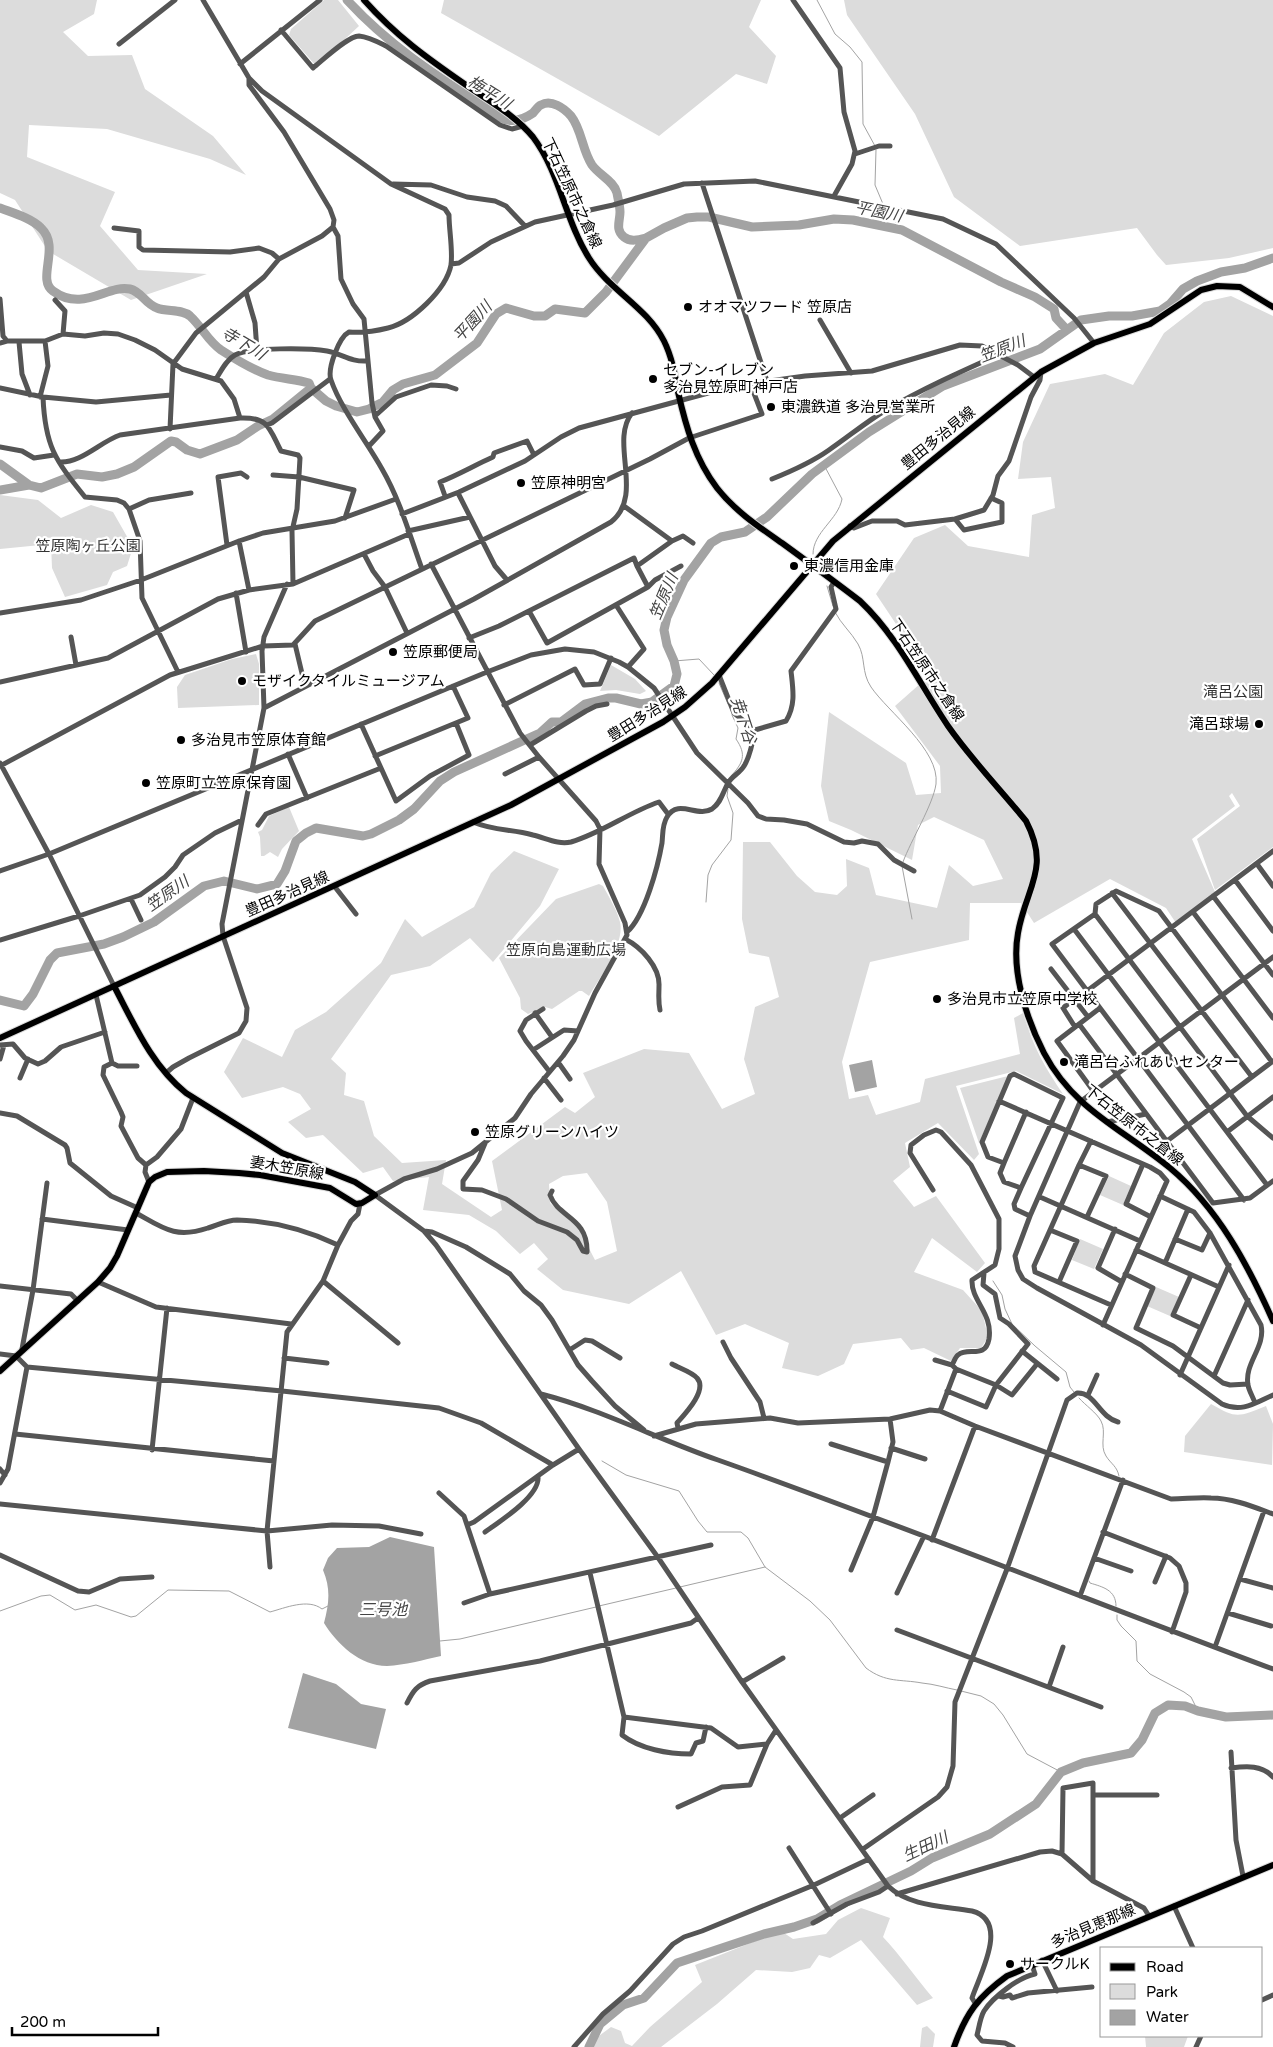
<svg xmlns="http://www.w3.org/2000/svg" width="1273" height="2047" font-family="'Varela Round','Noto Sans JP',sans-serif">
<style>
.green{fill:#dcdcdc;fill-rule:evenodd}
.water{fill:#a3a3a3}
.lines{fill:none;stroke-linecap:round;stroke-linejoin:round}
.stream{stroke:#a3a3a3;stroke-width:1}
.river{stroke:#a3a3a3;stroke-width:9}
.major-casing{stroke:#dbdbdb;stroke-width:8}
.minor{stroke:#555;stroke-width:5}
.major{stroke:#000;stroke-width:6}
.poi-dot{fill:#000;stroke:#fff;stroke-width:2}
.labels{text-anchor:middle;stroke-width:4.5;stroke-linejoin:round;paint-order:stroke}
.street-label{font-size:15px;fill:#000;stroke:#fff}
.poi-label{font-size:15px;fill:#000;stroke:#fff;text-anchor:start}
.park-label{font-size:15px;fill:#333;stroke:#fff}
.water-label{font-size:16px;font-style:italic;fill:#444;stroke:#fff}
</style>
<rect width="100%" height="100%" fill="#fff"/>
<path class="green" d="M0 0H97L94 14 63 32 88 56 132 55 145 89 213 136 246 175 210 159 107 129 29 125 27 157 115 192 100 226 138 270 207 274 131 300 48 251 15 200 0 193Z
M324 0H338L359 26 316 66 289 35 291 29Z
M444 0H761L749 27 776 56 767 84 736 74 659 136 441 13Z
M844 0H1273V248L1229 258 1166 265 1157 255 1137 228 1020 246 954 197 915 114 847 15Z
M1231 296 1273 316V847L1215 890 1197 839 1240 806 1232 793 1229 796 1235 806 1192 839 1215 892 1176 923 1166 908 1110 879 1034 923 1021 903H970L969 940 870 962 842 1062 849 1099 868 1095 876 1115 920 1102 925 1079 1020 1054 1014 1018 1023 1013C1034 1048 1043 1064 1063 1094L1016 1071 956 1086 979 1154 974 1160 938 1123 905 1143 910 1167 893 1181 914 1207 936 1196 985 1263 977 1272 932 1238 914 1272 963 1290 982 1311 988 1337 981 1348H960L951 1361 924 1348 911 1350 901 1338 853 1344 844 1364 818 1376 782 1368 789 1343 745 1324 716 1335 681 1271 629 1304 563 1290 537 1269 548 1259 534 1243 520 1254 496 1231 469 1215 423 1210 429 1177 393 1181 383 1167 363 1173 323 1135 306 1138 288 1122 311 1109 300 1094 283 1087 242 1098 224 1072 243 1038 282 1057 295 1030 326 1012 381 963 405 919 422 937 474 907 491 873 514 851 559 869 540 906 493 962 470 938 430 966 391 975 331 1059 346 1073 344 1095 364 1101 374 1136 402 1163 446 1160 442 1184 491 1217 502 1210 492 1161 565 1107 575 1113 595 1097 583 1073 644 1049 689 1053 722 1109 755 1094 744 1059 755 1007 779 997 769 957 749 953 742 919 743 842H770L797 876 815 892 837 895 847 886 846 859 869 868 876 895 937 908 949 865 973 886 1003 879 984 840 934 817 918 825 912 860 851 830 829 821 821 786 829 712 906 763 916 795 941 793 940 766 895 706 930 675 876 594 914 538 945 525 968 546 1029 557 1032 515 1055 508 1051 477 1018 479 1023 442 1050 384 1105 374 1133 385 1164 333 1204 302ZM587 1173 607 1202 617 1251 595 1260 579 1229 550 1203 549 1184 563 1176Z
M0 495 38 500 61 518 91 505 113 512 133 547 127 566 113 572 107 585 65 597 52 568 51 544 0 549Z
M256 654 259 664V705L178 708 177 687 185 675 232 659Z
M611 665 635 679 646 691 640 694 616 690 600 691Z
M289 807 299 831 282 849 278 857 270 852 264 856H261L260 837 258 832 262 830 269 816Z
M599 884 603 886C609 897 617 910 620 922 625 944 600 977 589 996L582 991H579L552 1009 545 1007 528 1014 521 1009 520 998 499 958 556 899Z
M1008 1076 979 1143 960 1088Z
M1109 1176 1131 1186 1123 1205 1100 1195Z
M1080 1239 1103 1249 1094 1269 1072 1260Z
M1156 1287 1179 1297 1170 1316 1147 1306Z
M1211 1404C1237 1419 1238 1417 1266 1406L1273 1424 1272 1465 1184 1452 1185 1436Z
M861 1908 890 1918 883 1937C901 1956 916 1978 933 1998L917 2005 861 1940 830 1958 819 1955 810 1968 792 1972 756 1970 717 2004 661 2047H584L611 2027 621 2031 625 2043 632 2046 650 2027 702 1982 695 1965 763 1938 784 1933 793 1939 826 1934 838 1920Z
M927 2026 935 2034 933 2047H920L922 2028Z
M1145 2036H1188L1184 2047H1146Z"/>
<path class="water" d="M872 1060 877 1087 855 1092 849 1065Z
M390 1537 434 1547 441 1656C423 1660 405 1665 387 1666 360 1666 337 1644 324 1623 329 1604 331 1589 323 1570L328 1558 337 1548 369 1547Z
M303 1673 336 1684 361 1704 386 1709 376 1749 288 1728Z"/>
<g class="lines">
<path class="stream" d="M817 0 835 34 850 47 862 62 863 124 875 146
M876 150 875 185 883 204
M886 210 902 230
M813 554C813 532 838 520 842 499L824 465
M827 586 833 606
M835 612C841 624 851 632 858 644 866 658 861 672 871 687 888 712 940 750 936 784 933 805 911 840 903 862
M674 661 699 659 714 675
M719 683 728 704
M731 776C743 763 747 755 736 739L738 728 732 715
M902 866 912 919
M706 902 708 875 712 865 731 840 733 813 727 796 728 789
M993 1281 1002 1295 1005 1309 1012 1324 1035 1346 1066 1372 1070 1387 1074 1392
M1079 1398C1085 1405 1097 1413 1101 1421 1107 1432 1099 1445 1106 1456 1111 1464 1117 1466 1119 1476
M602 1461 626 1475 679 1491 698 1521 707 1532H741L748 1538 765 1567 810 1601 830 1620 866 1668C886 1683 900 1679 922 1683 934 1684 946 1688 957 1690
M1089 1581 1090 1583C1103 1587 1116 1590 1116 1606
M680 1587 765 1567
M599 1606 676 1588
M0 1611 41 1596 50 1595 75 1610 96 1605 131 1617 136 1616 168 1590 229 1591 270 1612C285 1608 308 1598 322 1609L328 1606
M1117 1615V1620L1121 1626 1136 1641 1137 1661 1150 1674 1184 1692 1191 1697 1198 1711
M440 1641 460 1639 596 1607
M961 1691 981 1696 994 1704 1003 1715 1027 1754 1061 1772"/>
<path class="river" d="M347 0C393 50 445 81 501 118 512 123 523 120 533 113 535 111 538 106 541 105 551 99 564 108 571 116 582 130 582 150 592 165 599 175 614 181 617 193 618 199 620 206 620 212 620 221 615 230 624 237 630 242 638 240 646 238
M0 208C13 213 31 218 41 228 61 247 36 279 53 291 83 313 108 284 130 289 142 292 145 304 157 308 167 312 182 309 190 316 202 327 208 341 221 350 235 359 253 370 268 375 282 379 296 379 309 383L311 388 326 401 336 406 357 412 369 409 383 402 393 390 403 384 435 375 477 343 496 314 506 308 534 316H545L555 309 585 313 606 292 646 238 664 228 687 218 697 217H709L752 227 799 225 834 219 853 220 902 230 1001 282 1035 297 1054 309 1056 318 1067 330
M0 464 29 485
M0 490 29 485 41 488 77 474 102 477 117 474 134 467 171 441 176 442 187 450 200 454 237 440 258 426 273 419 311 388
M0 1000 24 1006 33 994 50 960 57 953 104 944 123 937 154 922 204 886 224 881 257 889 277 884 285 871 296 841 306 833 316 828 363 836 371 834 399 820 414 809 440 781 454 772 540 733 552 722H561L585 704 608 698H616L641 704 652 702 674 686 677 674 674 661 667 645 664 630 667 617 684 580 703 554 711 543 721 537 745 532 767 517 812 474 869 432 943 386 1040 349 1081 320 1109 316H1132L1160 311 1170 304 1183 289 1197 281 1221 272 1245 268 1273 258
M589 2047 600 2024 623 2005 644 1998 677 1963 764 1934 794 1927 817 1919 840 1905 911 1871 932 1858 990 1834 1036 1804 1061 1772 1083 1763 1131 1753 1142 1740 1155 1713 1168 1705 1185 1706 1198 1711 1226 1717 1273 1715"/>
<g class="major-casing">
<path id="major" d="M364 0C396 36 427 58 466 85 489 101 515 115 533 137 560 173 565 220 589 258 609 290 647 307 664 341 672 357 675 375 678 392 686 427 695 459 717 488 735 511 759 527 782 543 808 562 834 581 860 601 898 637 919 683 948 726 971 759 1000 789 1026 821 1051 869 1026 887 1018 933 1011 971 1026 1018 1044 1053 1074 1110 1123 1129 1170 1168 1218 1208 1248 1265 1273 1321
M0 1038 511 805 663 722 685 707 712 683 833 541 1041 372 1094 343 1150 324 1201 290 1217 286 1240 287 1273 307
M0 1371 98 1282 110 1268 117 1256 149 1182 155 1177 167 1172 204 1171 239 1173 260 1175 330 1188 356 1204 362 1203 375 1195 355 1182 282 1153 186 1093C152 1066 134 1024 114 986
M954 2047C966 2013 978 1997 1007 1976L1273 1865"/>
</g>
<path class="minor" d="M203 0 249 78 262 91 391 184 445 209 449 215C449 230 453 250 451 265 446 290 412 322 388 328 376 331 362 333 349 332 339 337 327 369 331 380 341 409 367 442 382 469 400 500 410 536 422 569
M793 0 840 68 844 112 855 151 852 164 834 196
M281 30 313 68C323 60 348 36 359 36 369 37 378 42 386 46L500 125 512 129 523 126
M119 44 175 0
M240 64 320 0
M855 154 879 146H890
M702 183 767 381
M393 184 431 185 467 197 495 201 506 206 525 226
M333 227 338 236 341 279 353 304 364 319 372 403 375 417 383 431 369 446
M114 228 139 231V247L143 250 230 252 259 248 272 253 279 259
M451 264 459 263 491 242 535 222 613 205 684 184 755 181 943 219 996 244 1074 318 1094 343
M246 292 255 323 257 351
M0 299 3 336 7 341
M55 300 65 311 63 334
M820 320 851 373
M19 342 22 374 30 395
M0 343 7 341H45L63 334 85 336 104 333 118 334 135 340 155 350 182 369 221 381 234 399 240 418
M216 379C221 371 226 360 235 355 249 347 310 348 327 351 343 354 350 362 367 361
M0 388 43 397 96 402 171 395
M40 397 48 366 45 341
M43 397C45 446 55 460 85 497L117 500 124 503 129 509 140 541 142 598 178 672
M375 416 396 397 431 385 447 386 456 389
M267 425 272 423 330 379
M170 429 173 364 196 333 264 277 279 259 322 236 333 227 334 220 330 209 284 132 249 85V78
M0 447 22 451 34 458 54 455
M60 462C81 463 100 442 120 435L240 418C269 417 269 428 281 451L298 455 300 458 297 509 292 531 293 584
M273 475 299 477 354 490 345 518
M772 479C792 471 812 462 829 450 848 437 866 422 886 410 922 389 960 372 998 355
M458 493 495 566 507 580
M445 496 440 482C458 475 475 465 493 457L494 453 527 441 534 455
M129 509 149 500 191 493
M402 514 459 492 525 461 561 437 579 428 734 386 805 376 872 371 960 345 982 346 1018 365 1034 377
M955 519 964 530 1002 522V503L991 498
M850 526 854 528 872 521H897L905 525 955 519 984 510 993 495 998 476 1009 461 1031 397 1040 380 1041 372
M408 531 470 517
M239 541 249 590
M672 541 683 536 693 543
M227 545 218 477 241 473 247 477
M364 554 373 571 385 587 407 633
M431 564 520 733 539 757 596 821 600 829 599 864 625 923 627 935 595 993 574 1040 563 1056 531 1094 515 1118 472 1153 437 1169 404 1179 375 1195 424 1231 436 1245 579 1449 657 1556 742 1682 888 1886C910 1907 944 1906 972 1911 1010 1921 980 1974 972 1998L975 2003
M648 587 655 580 681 566
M236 593 246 652
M616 605 644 649 628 667
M529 611 547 643 648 587 637 566 672 541 624 506
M0 613 81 600 141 580 239 541 263 533 335 521 396 499
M71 637 76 665
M469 638 499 626 634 558 637 566
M295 644 305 686
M719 675 734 713 755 730
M0 682 108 658 218 599 249 590 293 584 409 534
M504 705 575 669 584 685 600 684 611 658
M264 708 474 599 611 522C645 495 609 442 632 413
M361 724 396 801 430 776 469 755 456 723
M755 730 786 721C796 705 793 689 791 671L836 609 831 587 834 582
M530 745 586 711 596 706 607 704
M288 754 307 798
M375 756 468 718 453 686
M0 763 49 854 114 986
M0 766 170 675 263 646 293 645 315 621 650 459 689 438 762 414 750 383
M505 774 539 757
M473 822C494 831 512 829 533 835 546 838 558 845 571 842 602 833 629 812 659 802L668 814
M258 825 266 814 381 768
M1257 864 1273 886
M0 871 49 854 487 672 531 655 565 649 594 652 619 662 628 667 654 688 697 753 748 803 758 816 766 819 784 820 807 824 844 842 854 843 862 841 878 844 894 860 914 871
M1235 880 1273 931
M335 887 356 914
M1112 893 1252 1077
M1213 896 1273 975
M131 899 141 920
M1193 912 1273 1018
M1095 914 1247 1116 1273 1138
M1074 929 1267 1185
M627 932C645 916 658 866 662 843 663 834 662 825 667 817 678 798 697 818 712 809 721 803 723 792 728 783 732 776 740 773 744 766 750 757 753 741 755 730
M625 939C641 947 660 967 659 986 659 995 658 1001 660 1010
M0 940 79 916 140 895 165 877 175 867 183 855 215 833 242 820
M1273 957 1080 1102 1030 1216 1015 1256 1018 1270 1023 1279 1037 1288 1141 1345 1222 1404C1242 1413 1255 1403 1273 1395
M1051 969 1088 1017
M1087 991 1273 851
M96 995 112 1063 118 1066H137
M1074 999 1063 1008 1075 1027
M543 1009 526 1020 520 1031 526 1041 549 1071
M535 1013 552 1037
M1079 1024 1213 1203 1250 1198 1273 1181
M0 1045 13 1044 25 1058 38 1064 45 1061 61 1047 105 1032
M533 1050 564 1030 578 1031
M0 1059 4 1045
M558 1062 570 1079
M112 1063 104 1067 103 1075 121 1112 123 1117 121 1126 138 1158 146 1165
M166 1073 173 1067 189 1058 239 1033 246 1021 247 1008 223 936 222 924 264 708 262 651 264 637 287 584
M20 1078 28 1059
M544 1078 561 1100
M1094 1092 1057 1041 1100 1008
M999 1101 1150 1167 1160 1173 1167 1181 1103 1325
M0 1113 17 1116 65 1145 67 1148 70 1163 111 1196 138 1208
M1107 1122 1146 1114
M1227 1132 1273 1097
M486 1141 478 1160 463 1181V1189L482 1190 506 1199 538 1221 567 1232 577 1240 583 1251 587 1252C588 1217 558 1218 550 1195L552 1191
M1167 1141 1273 1061
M1004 1163 1026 1112
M1143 1164 1126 1204 1151 1217
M1079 1165 1034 1266 1035 1272 1111 1305
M149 1182 145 1172 146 1165 157 1157 181 1129 193 1098
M1021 1188 1063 1098 1014 1074 1010 1076 982 1142 988 1157 1004 1163 1000 1173 1004 1182 1021 1188 1014 1204 1015 1209 1030 1216
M933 1190 910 1153 911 1145 924 1135 936 1130 941 1132 971 1165 999 1219V1249L995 1265 972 1280C971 1301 993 1313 989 1339 985 1360 968 1346 958 1355 955 1357 954 1362 952 1365
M1160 1196 1194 1212 1210 1233 1261 1325C1266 1347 1244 1363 1248 1385 1249 1391 1253 1397 1255 1403
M1040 1197 1140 1241
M1244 1200 1052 944 1095 914 1096 904 1116 891 1159 911 1272 1062
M136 1213C163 1228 175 1239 208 1228 218 1225 227 1220 237 1220 273 1221 306 1230 338 1245
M1087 1217 1106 1176 1079 1165 1091 1141
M42 1219 128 1230
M1115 1229 1098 1268 1122 1282
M1050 1230 1077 1241 1059 1282
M424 1231 432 1232 466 1247 510 1274 524 1291 541 1305 552 1320 578 1365 592 1381 615 1406 644 1430
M1175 1239 1202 1250 1210 1233
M1136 1250 1219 1287
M1165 1263 1188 1209
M1125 1274 1153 1288 1136 1328 1173 1346 1223 1383 1230 1385 1248 1384
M1191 1275 1173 1315 1201 1328
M323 1281 398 1343
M98 1282 156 1307 291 1324
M0 1286 71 1294 78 1301
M723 1342 731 1358 760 1402 764 1418
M22 1349 33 1290 47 1183
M571 1349 585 1340 592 1341 620 1358
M1022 1351 1057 1379
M0 1354 16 1356 27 1367 282 1391 439 1408 481 1423 553 1465 579 1449
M284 1358 327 1363
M935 1360 952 1365 956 1369 996 1385 1012 1395 1037 1364
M672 1364C679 1368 692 1372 697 1378 708 1390 685 1414 677 1423L678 1428
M1180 1375 1229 1265
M1214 1376 1248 1300
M947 1391 986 1407 996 1385 1028 1344 1009 1324 1000 1318 995 1294 983 1285 984 1273
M541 1394C600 1409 660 1440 718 1460 904 1526 1088 1600 1273 1669
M1088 1395 1097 1375
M940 1411 956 1369
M15 1434 274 1461
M654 1436 696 1424 770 1418 798 1423 890 1419 930 1410 940 1411 975 1426 1171 1499C1185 1499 1198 1497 1211 1498 1232 1498 1254 1507 1273 1514
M831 1444 888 1462
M891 1448 925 1459
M152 1450 167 1308
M0 1469 5 1475
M0 1483 8 1469 27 1367
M439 1493 464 1516 490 1594
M0 1504 267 1531 332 1525 379 1526 421 1534
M467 1525 474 1522 553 1465
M485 1532C499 1522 540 1496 538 1477
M1103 1532 1170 1558 1179 1566 1186 1583V1592L1172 1632
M932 1540 975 1426
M0 1555 78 1591 89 1592 120 1579 152 1577
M1094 1558 1131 1571
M270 1567 267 1531 287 1332 323 1281 338 1245 351 1221 358 1214 360 1204
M851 1570 873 1517 888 1462 893 1442 890 1419
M590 1573 624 1717 622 1735C640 1749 668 1754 691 1754L696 1743 703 1741 706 1727
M1240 1579 1273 1588
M1155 1582 1166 1556
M897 1593 924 1536
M1080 1596 1123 1480
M464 1603 490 1594 711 1545
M1228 1613 1271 1626
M897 1630 1101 1707
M1215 1647 1264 1511
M742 1682 783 1658
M1049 1687 1063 1647
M407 1703C413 1691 417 1685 430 1681L540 1661 691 1623 698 1618
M624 1717 711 1728 738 1747 767 1744
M1231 1752 1236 1840 1243 1876
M1231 1768C1247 1766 1262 1765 1273 1777
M1093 1795H1157
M678 1807 722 1787 750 1785 767 1744 776 1730
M840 1818 873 1795
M789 1848 831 1914
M863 1849 938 1797 947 1787 953 1766 955 1702 1007 1569 1067 1400 1077 1393C1095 1392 1099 1417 1118 1422
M1062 1854 1063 1788 1093 1783V1881
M897 1894 1040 1852 1052 1851 1062 1854 1093 1881 1144 1908 1149 1916
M1174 1906 1193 1948
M813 1923 847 1904 879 1892 888 1886
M1042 1960 1057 1991
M999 1996 1003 1997 1010 1995 1012 1998 1028 1993 1092 1987
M1262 2000 1273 1995
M574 2047 603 2014 630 1991 673 1944 684 1937 702 1931 814 1885 869 1859
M1013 2047 1005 2043 982 2041 977 2035C979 2028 980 2018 984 2011 993 1997 1019 1977 1035 1974L1032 1965
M1196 2047 1201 2036"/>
<use href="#major" class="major"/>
</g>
<g class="poi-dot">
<circle cx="688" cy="307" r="5"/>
<circle cx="653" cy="379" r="5"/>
<circle cx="771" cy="407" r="5"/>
<circle cx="521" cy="483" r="5"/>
<circle cx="794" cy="566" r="5"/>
<circle cx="393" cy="652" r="5"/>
<circle cx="242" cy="681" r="5"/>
<circle cx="1259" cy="724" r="5"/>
<circle cx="181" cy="740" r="5"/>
<circle cx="146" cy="783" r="5"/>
<circle cx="937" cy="999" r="5"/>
<circle cx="1064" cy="1062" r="5"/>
<circle cx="475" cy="1132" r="5"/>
<circle cx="1010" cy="1964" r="5"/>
</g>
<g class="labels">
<g class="street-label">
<text transform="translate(572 193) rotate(65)" y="5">下石笠原市之倉線</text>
<text transform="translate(938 438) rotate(-39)" y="5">豊田多治見線</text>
<text transform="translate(927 670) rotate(56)" y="5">下石笠原市之倉線</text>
<text transform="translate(647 714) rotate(-32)" y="5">豊田多治見線</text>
<text transform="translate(287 894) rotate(-24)" y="5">豊田多治見線</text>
<text transform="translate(1134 1125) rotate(38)" y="5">下石笠原市之倉線</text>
<text transform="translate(287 1168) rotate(10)" y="5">妻木笠原線</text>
<text transform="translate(1093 1926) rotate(-23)" y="5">多治見恵那線</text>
</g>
<g class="poi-label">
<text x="698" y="312">オオマツフード 笠原店</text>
<text x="663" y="375">セブン-イレブン<tspan x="663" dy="17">多治見笠原町神戸店</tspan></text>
<text x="781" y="412">東濃鉄道 多治見営業所</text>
<text x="531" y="488">笠原神明宮</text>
<text x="804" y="571">東濃信用金庫</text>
<text x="403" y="657">笠原郵便局</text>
<text x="252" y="686">モザイクタイルミュージアム</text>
<text x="1249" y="729" text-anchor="end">滝呂球場</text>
<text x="191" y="745">多治見市笠原体育館</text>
<text x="156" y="788">笠原町立笠原保育園</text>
<text x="947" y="1004">多治見市立笠原中学校</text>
<text x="1074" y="1067">滝呂台ふれあいセンター</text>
<text x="485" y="1137">笠原グリーンハイツ</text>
<text x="1020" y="1969">サークルK</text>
</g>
<g class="park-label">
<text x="88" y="551">笠原陶ヶ丘公園</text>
<text x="1233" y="697">滝呂公園</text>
<text x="566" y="955">笠原向島運動広場</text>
</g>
<g class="water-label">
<text transform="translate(490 92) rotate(32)" y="6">梅平川</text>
<text transform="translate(879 211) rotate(12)" y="6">平園川</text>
<text transform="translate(472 321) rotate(-47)" y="6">平園川</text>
<text transform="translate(244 343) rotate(31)" y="6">寺下川</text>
<text transform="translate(1002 348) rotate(-21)" y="6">笠原川</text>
<text transform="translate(663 596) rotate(-67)" y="6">笠原川</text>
<text transform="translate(744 720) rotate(72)" y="6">尭下谷</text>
<text transform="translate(167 893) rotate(-35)" y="6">笠原川</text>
<text x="383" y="1615">三号池</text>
<text transform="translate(925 1846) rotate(-25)" y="6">生田川</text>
</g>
</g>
<rect x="1100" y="1947" width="162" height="90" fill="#ffffff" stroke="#999999"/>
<rect x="1110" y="1963" width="25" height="8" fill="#000000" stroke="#999999"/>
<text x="1146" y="1972" font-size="15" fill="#000000">Road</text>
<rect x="1110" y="1984" width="25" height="15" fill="#dcdcdc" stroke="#999999"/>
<text x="1146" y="1997" font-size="15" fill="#000000">Park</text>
<rect x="1110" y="2010" width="25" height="15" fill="#a3a3a3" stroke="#999999"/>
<text x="1146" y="2022" font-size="15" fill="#000000">Water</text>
<path d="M12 2027v8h146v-8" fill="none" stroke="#000000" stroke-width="2.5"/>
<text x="20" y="2027" font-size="15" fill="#000000" stroke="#ffffff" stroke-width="4" paint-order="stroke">200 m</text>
</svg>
